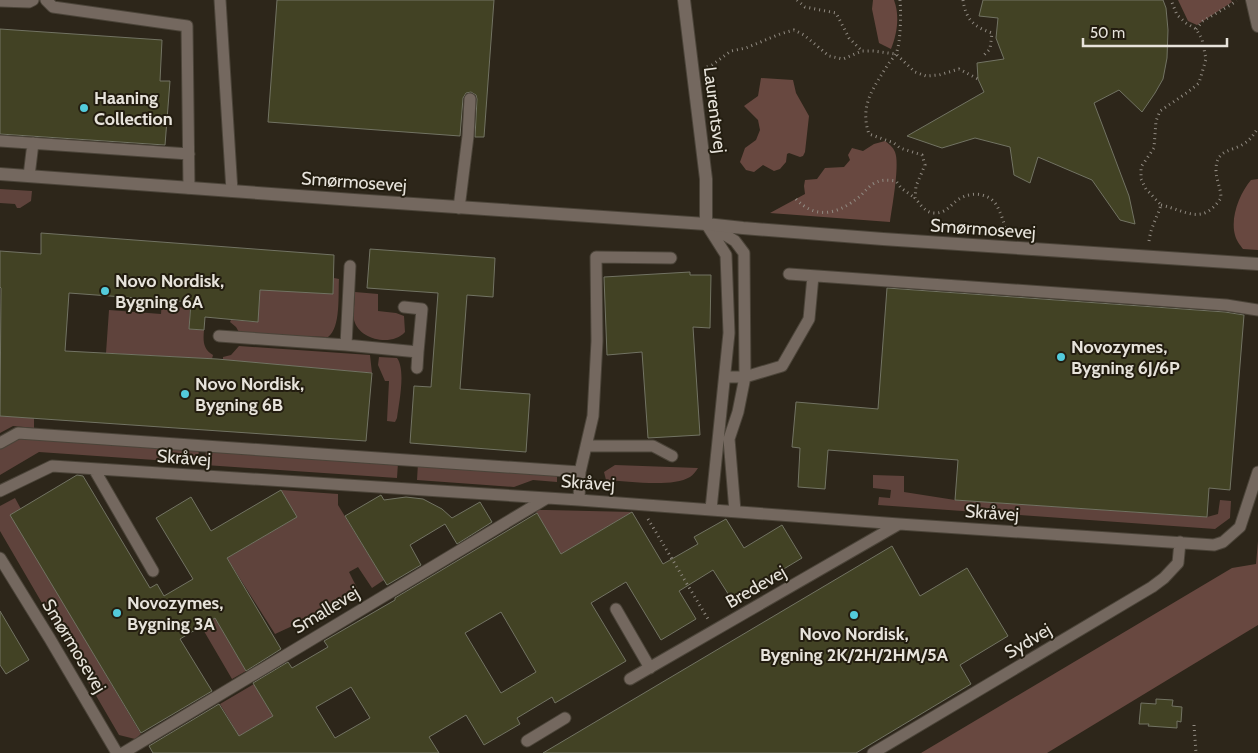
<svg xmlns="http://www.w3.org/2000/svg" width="1258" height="753" font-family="Cabin,sans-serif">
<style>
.green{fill:#5f433c}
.forest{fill:#684840}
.building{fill:#424224;stroke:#727363;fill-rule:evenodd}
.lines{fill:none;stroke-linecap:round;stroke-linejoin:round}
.lane-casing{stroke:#4b4439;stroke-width:13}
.street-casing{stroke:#4b4439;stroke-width:14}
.path{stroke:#918b82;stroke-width:3;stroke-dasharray:1 4;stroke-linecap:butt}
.lane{stroke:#74685f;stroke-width:11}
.street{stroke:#74685f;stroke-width:12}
.poi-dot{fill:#53cbdb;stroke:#231d10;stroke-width:2}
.labels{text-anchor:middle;stroke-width:4;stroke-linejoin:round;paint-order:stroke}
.poi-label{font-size:18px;font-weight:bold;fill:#e7e3db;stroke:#231d10;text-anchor:start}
.street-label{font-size:18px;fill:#e7e3db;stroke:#231d10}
</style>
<rect width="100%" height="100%" fill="#2d261a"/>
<path class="green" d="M0 189 32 191 31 201 20 208H17L15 204 0 203Z
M334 278 339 279C338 294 341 328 328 337L240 334 236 327 230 322 231 320 257 322 242 288 333 294Z
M355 292 378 294V311L396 313 404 316 405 332C392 347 359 340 354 320 353 311 355 300 355 292Z
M162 300 177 301V307L190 308 189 329 204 330C203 341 203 349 213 355L212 359 106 353 109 310 161 314Z
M239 346 370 355 372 373 223 360V357L231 355Z
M379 357 397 358C406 370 399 403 397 418L395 422 387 421 389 381H385L378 365Z
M0 416 34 418V428L13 426 0 433Z
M19 435 199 448 198 463 39 452 0 475V445Z
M206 449 398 463 397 478 205 465Z
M418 463 557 473V482L533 480 514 487 417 480Z
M615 465 698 468C696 471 693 475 690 477 672 488 627 481 606 480L604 472Z
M873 475 904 476V492L955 500 1207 517 1218 514 1220 500 1231 501 1230 518 1215 529 878 505 879 497 890 498 891 490 873 488Z
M281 490 338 494V505L384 580 372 588 358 567 349 572 358 590 314 616 275 634 227 558 297 517Z
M15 498 21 509 11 515 141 734 135 739 119 735 0 531V506Z
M535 510H547L632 512 561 554Z
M215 618 246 671 232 679 201 626Z
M254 684 273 716 239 736 220 704Z"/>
<path class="forest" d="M873 0H894C900 16 897 34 891 49L879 43 872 9Z
M1178 0H1231L1232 2 1197 25 1188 21Z
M761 78 793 80 796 93 809 116 805 152 803 156 800 157 789 153 787 154 786 162 780 169 774 171 763 165 754 172 746 170 740 162 745 148 756 140 760 130 758 120 744 106 758 96Z
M885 141C889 144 893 147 895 152 900 164 892 207 890 222L770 213 805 194 804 186 805 180 817 179 825 168 844 167 850 160 848 155 852 148 863 151 874 144Z
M1258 179V250L1243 249C1240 245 1236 240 1235 235 1230 217 1240 193 1251 180Z
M1258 541V625L1047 753H921L1232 568 1256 564Z"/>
<path class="building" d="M277 0H494L484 137H475L477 99 476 95 471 92 466 93 463 98 460 136 268 122Z
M983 0H1163L1166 8 1168 30 1167 58 1163 79 1155 93 1142 112 1119 90 1094 103 1129 196 1135 224 1120 220 1092 180 1038 157 1030 183 1014 175 1010 147 975 138 942 148 907 136 984 92 978 79 977 63 1004 59 996 38 998 18 979 16Z
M0 29 162 40 160 81H170L165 145 0 134Z
M41 233 334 255 333 294 260 290 258 322 205 317 204 330 189 329 191 302 69 293 65 351 217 359 372 373 366 441 0 416 1 288 0 287V251L41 254Z
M370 249 495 258 493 297 467 295 460 389 530 394 526 452 410 443 414 386 431 387 438 293 367 288Z
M690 272V275H711L710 328 693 327 700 435 648 438 642 352 607 355 604 277Z
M887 288 1225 312 1244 315 1230 490 1209 488 1207 517 955 500 958 460 828 450 825 489 798 487 800 448 792 447 796 402 878 409Z
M77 475 83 476 150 588 157 584 164 596 193 579 156 518 191 497 211 531 281 490 297 517 227 558 281 649 246 671 215 618 180 639 212 691 141 733 10 515Z
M381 495 384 500 406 497 423 499 442 509 452 518 480 502 492 522 457 544 445 524 410 545 421 565 387 585 345 516Z
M632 512 663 564 698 544 694 537 726 519 744 548 782 525 802 558 732 600 713 570 679 591 696 619 661 640 626 582 591 603 626 661 555 703 552 697 517 718 520 724 484 745 466 715 429 737 439 753H153L149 746 219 704 239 736 273 716 253 683 288 662 292 668 328 647 324 641 395 600V598L537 513 561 554ZM501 612 536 672 501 693 465 633ZM351 687 370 718 335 738 316 707Z
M892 546 920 596 967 568 1008 636 960 665 971 684 856 753H543Z
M0 611 29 660 6 674 0 665Z
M1156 699 1173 700 1172 706 1182 707 1181 722 1177 721V728L1148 726 1149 724H1139L1141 703 1156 704Z"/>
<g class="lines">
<g class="lane-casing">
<path id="lane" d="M46 0 53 7 187 26 189 188
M220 0 232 191
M0 1 29 2 33 0
M0 141 189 154
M29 176 33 143
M459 208 468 136 470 99
M708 224 735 241 744 253 745 377 738 412 729 439 735 511
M707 225 726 255 729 333 711 509
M789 274 1226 305 1258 310
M219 336 346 345 418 352 422 309 404 307
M346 345 350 266
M417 368 418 352
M725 377H745L782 366 809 319 813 276
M0 443 18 433 580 472
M586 446H653L672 456
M94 469 153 571
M0 491 52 466 579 500 899 524 1214 545 1223 542 1240 527 1258 472
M579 500 580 472 593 416 597 341 596 257 671 258
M0 558 50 639 117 753
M616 609 650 668
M630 679 899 524
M527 741 565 718
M123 753 547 498
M873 753 1152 587 1164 578 1178 563 1180 542"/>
</g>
<g class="street-casing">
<path id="street" d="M684 0 706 179V224
M1252 0 1258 26
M0 174 354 200 706 224 743 228 883 239 1258 264"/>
</g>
<path class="path" d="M797 0 805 7 836 13 849 38 862 51
M900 0C901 13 901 42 896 54 894 57 891 60 889 63 874 87 859 105 869 134L894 143 900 148 922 155 925 165 916 186 915 198C920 204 925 212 933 213 946 214 950 205 959 199 972 191 990 193 997 206 1001 214 1005 223 1005 232
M963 0C966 20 974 27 992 33L990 49 983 56
M1196 29 1203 21 1237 1
M707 67 712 65 731 51 746 48 780 34 794 30 804 35 829 56 843 59 862 51H873L896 54 915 72 926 76 939 75 959 69 978 79
M796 199C816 220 838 214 859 197 864 193 868 187 873 184 881 179 888 180 896 181L901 188 915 198
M1161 205C1187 211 1202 226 1221 198 1221 188 1216 180 1216 170 1216 148 1233 152 1245 143 1251 139 1254 134 1258 128
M1149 241C1151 226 1157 218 1161 205L1146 189 1141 179V167L1154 148 1156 121 1160 111 1188 92 1199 83 1206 59 1202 39 1196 29 1186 23 1177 15 1171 0
M648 519 708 619
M1194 725 1196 753"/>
<use href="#lane" class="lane"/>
<use href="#street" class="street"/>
</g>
<g class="poi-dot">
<circle cx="84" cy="108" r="5"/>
<circle cx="105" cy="291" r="5"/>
<circle cx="1061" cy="357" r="5"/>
<circle cx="185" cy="394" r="5"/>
<circle cx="117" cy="613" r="5"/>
<circle cx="854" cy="615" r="5"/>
</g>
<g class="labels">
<g class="poi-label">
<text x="94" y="104">Haaning<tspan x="94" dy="21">Collection</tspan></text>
<text x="115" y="287">Novo Nordisk,<tspan x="115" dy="21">Bygning 6A</tspan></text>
<text x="1071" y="353">Novozymes,<tspan x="1071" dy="21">Bygning 6J/6P</tspan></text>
<text x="195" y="390">Novo Nordisk,<tspan x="195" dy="21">Bygning 6B</tspan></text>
<text x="127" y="609">Novozymes,<tspan x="127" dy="21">Bygning 3A</tspan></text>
<text x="854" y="640" text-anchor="middle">Novo Nordisk,<tspan x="854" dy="21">Bygning 2K/2H/2HM/5A</tspan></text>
</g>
<g class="street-label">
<text transform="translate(715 110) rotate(83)" y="6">Laurentsvej</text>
<text transform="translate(354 182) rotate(4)" y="6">Smørmosevej</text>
<text transform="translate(983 229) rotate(4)" y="6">Smørmosevej</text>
<text transform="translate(184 458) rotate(4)" y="6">Skråvej</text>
<text transform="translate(588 483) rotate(4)" y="6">Skråvej</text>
<text transform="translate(992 513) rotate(4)" y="6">Skråvej</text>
<text transform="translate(756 587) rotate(-30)" y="6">Bredevej</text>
<text transform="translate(326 610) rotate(-31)" y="6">Smallevej</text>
<text transform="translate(1028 641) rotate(-31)" y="6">Sydvej</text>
<text transform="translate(74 646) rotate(59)" y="6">Smørmosevej</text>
</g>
</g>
<path d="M1083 38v8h144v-8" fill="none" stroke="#e7e3db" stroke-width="2.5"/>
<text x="1090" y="38" font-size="15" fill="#e7e3db" stroke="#231d10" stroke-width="4" paint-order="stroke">50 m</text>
</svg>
